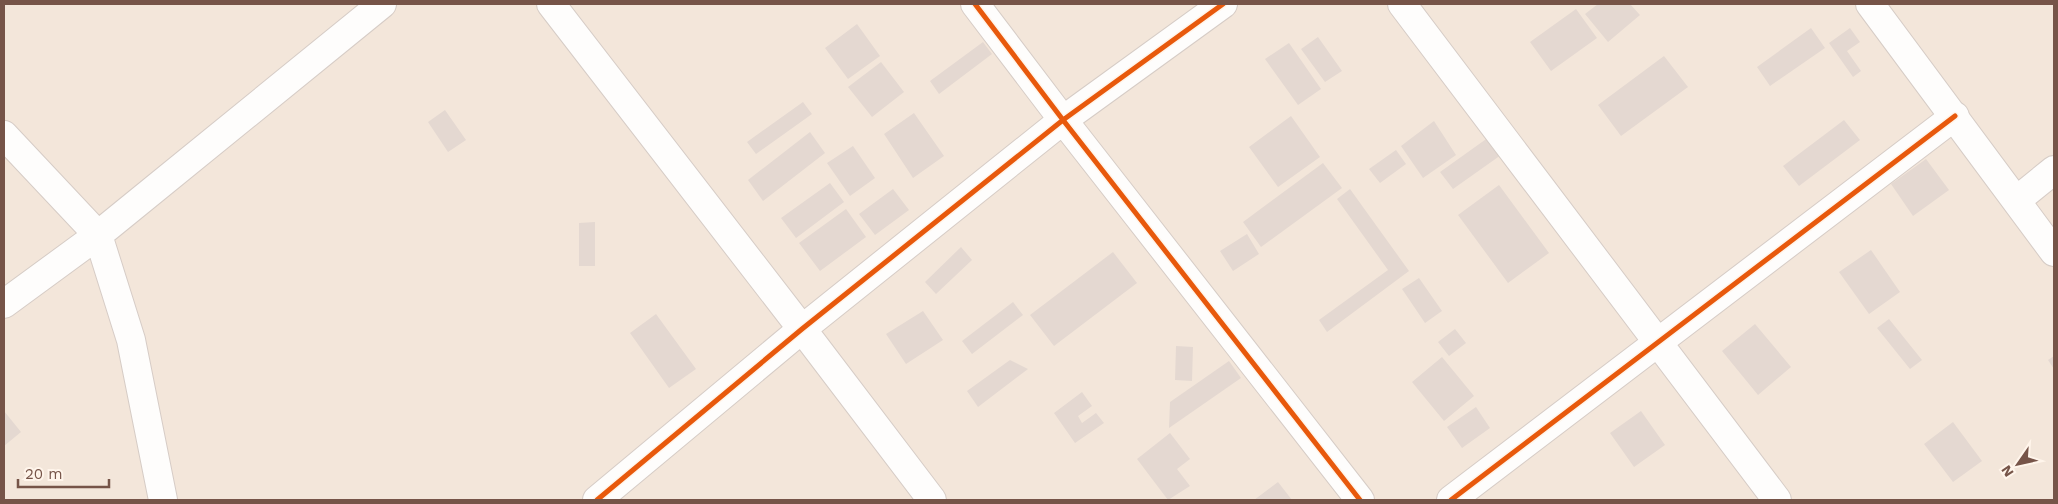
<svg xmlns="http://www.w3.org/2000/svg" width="2058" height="504" font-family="'Work Sans',sans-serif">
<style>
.residential{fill:#f3e6da}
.building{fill:#e4d8d1}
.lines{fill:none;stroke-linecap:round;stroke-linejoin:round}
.minor-casing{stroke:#d6ccc6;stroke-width:30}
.secondary-casing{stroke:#d6ccc6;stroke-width:30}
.minor{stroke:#fefdfc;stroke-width:28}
.secondary{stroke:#fefdfc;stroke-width:28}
.cycleway-casing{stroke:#fff5eb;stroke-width:8}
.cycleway{stroke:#e8590c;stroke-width:5}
</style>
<rect width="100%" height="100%" fill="#f7f1ea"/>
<path class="residential" d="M4 4H2054V500H4Z"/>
<path class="building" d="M1598 4H1630L1640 15 1608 42 1585 14Z
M1576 9 1597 38 1551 71 1530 42Z
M857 24 880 56 848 79 825 48Z
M1811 28 1825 48 1770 86 1757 67Z
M1850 28 1860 42 1847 51 1861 71 1853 77 1829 43Z
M1318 37 1342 71 1325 82 1301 49Z
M983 42 992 54 939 94 930 81Z
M1289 43 1321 89 1298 105 1265 59Z
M1664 56 1688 87 1621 136 1598 105Z
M881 62 904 92 872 117 848 87Z
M803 102 812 114 756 154 747 142Z
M445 110 466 140 448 152 428 122Z
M914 113 944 156 913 178 884 134Z
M1291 116 1320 157 1278 187 1249 147Z
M1844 120 1860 140 1799 186 1783 166Z
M1434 121 1456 155 1423 178 1401 146Z
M810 132 825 153 763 201 748 180Z
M1489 137 1501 155 1453 189 1440 172Z
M853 146 875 178 850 196 827 163Z
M1396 150 1406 164 1380 183 1369 169Z
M1926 159 1949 190 1913 216 1891 184Z
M1323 163 1342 188 1261 247 1243 222Z
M830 183 844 202 796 238 781 218Z
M1499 185 1549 253 1508 283 1458 215Z
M893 189 909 210 875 235 859 214Z
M1350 189 1409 271 1327 332 1319 320 1388 270 1337 199Z
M846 209 866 237 820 271 799 243Z
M595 222V266H579V223Z
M1247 234 1259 254 1233 271 1220 251Z
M961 247 972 260 936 294 925 282Z
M1871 250 1900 292 1869 314 1839 272Z
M1113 252 1137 283 1054 346 1030 315Z
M1419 278 1442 311 1425 323 1402 289Z
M1013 302 1023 315 972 354 962 341Z
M923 311 943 340 906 364 886 334Z
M656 314 696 369 669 388 630 333Z
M1889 319 1922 360 1910 369 1877 328Z
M1755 324 1791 367 1758 395 1722 351Z
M1455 329 1466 343 1449 356 1438 342Z
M1176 346 1193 347 1192 381 1175 380Z
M2054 356V369L2048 360Z
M1442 357 1474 396 1444 421 1412 382Z
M1010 360 1028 369 978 407 967 391Z
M1229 361 1241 378 1169 428 1170 402Z
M1082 392 1092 406 1078 416 1082 423 1096 413 1104 423 1075 443 1054 413Z
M1476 407 1490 428 1462 448 1447 427Z
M4 411 21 432 4 446Z
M1641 411 1665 445 1634 467 1610 433Z
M1953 422 1982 461 1953 482 1924 444Z
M1170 433 1190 459 1177 469 1190 486 1168 500 1137 459Z
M1278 482 1292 500H1254Z"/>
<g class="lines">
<g class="minor-casing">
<path id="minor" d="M551 4 802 329 932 500
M975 4 1063 120 1360 500
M1402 4 1777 500
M4 135 98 235 131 340 163 500
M2017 200 2054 170
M4 304 98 235 382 4
M597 500 802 329 1063 120 1223 4
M1451 500 1955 116"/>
</g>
<g class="secondary-casing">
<path id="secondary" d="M1870 4 2054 252"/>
</g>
<use href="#minor" class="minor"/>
<use href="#secondary" class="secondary"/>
<g class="cycleway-casing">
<path id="cycleway" d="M975 4 1063 120 1360 500
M597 500 802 329 1063 120 1223 4
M1451 500 1955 116"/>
</g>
<use href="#cycleway" class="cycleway"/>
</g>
<rect width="2058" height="504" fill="none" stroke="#765448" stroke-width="10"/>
<g transform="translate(2018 464) rotate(236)" stroke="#fff5eb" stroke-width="4" paint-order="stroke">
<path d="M0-4L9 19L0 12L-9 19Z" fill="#765448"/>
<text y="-8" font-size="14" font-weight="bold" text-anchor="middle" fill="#765448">N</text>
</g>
<path d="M18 479v8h91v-8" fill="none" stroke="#765448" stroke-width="2.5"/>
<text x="25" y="479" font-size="15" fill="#765448" stroke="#fff5eb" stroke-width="4" paint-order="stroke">20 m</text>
</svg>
